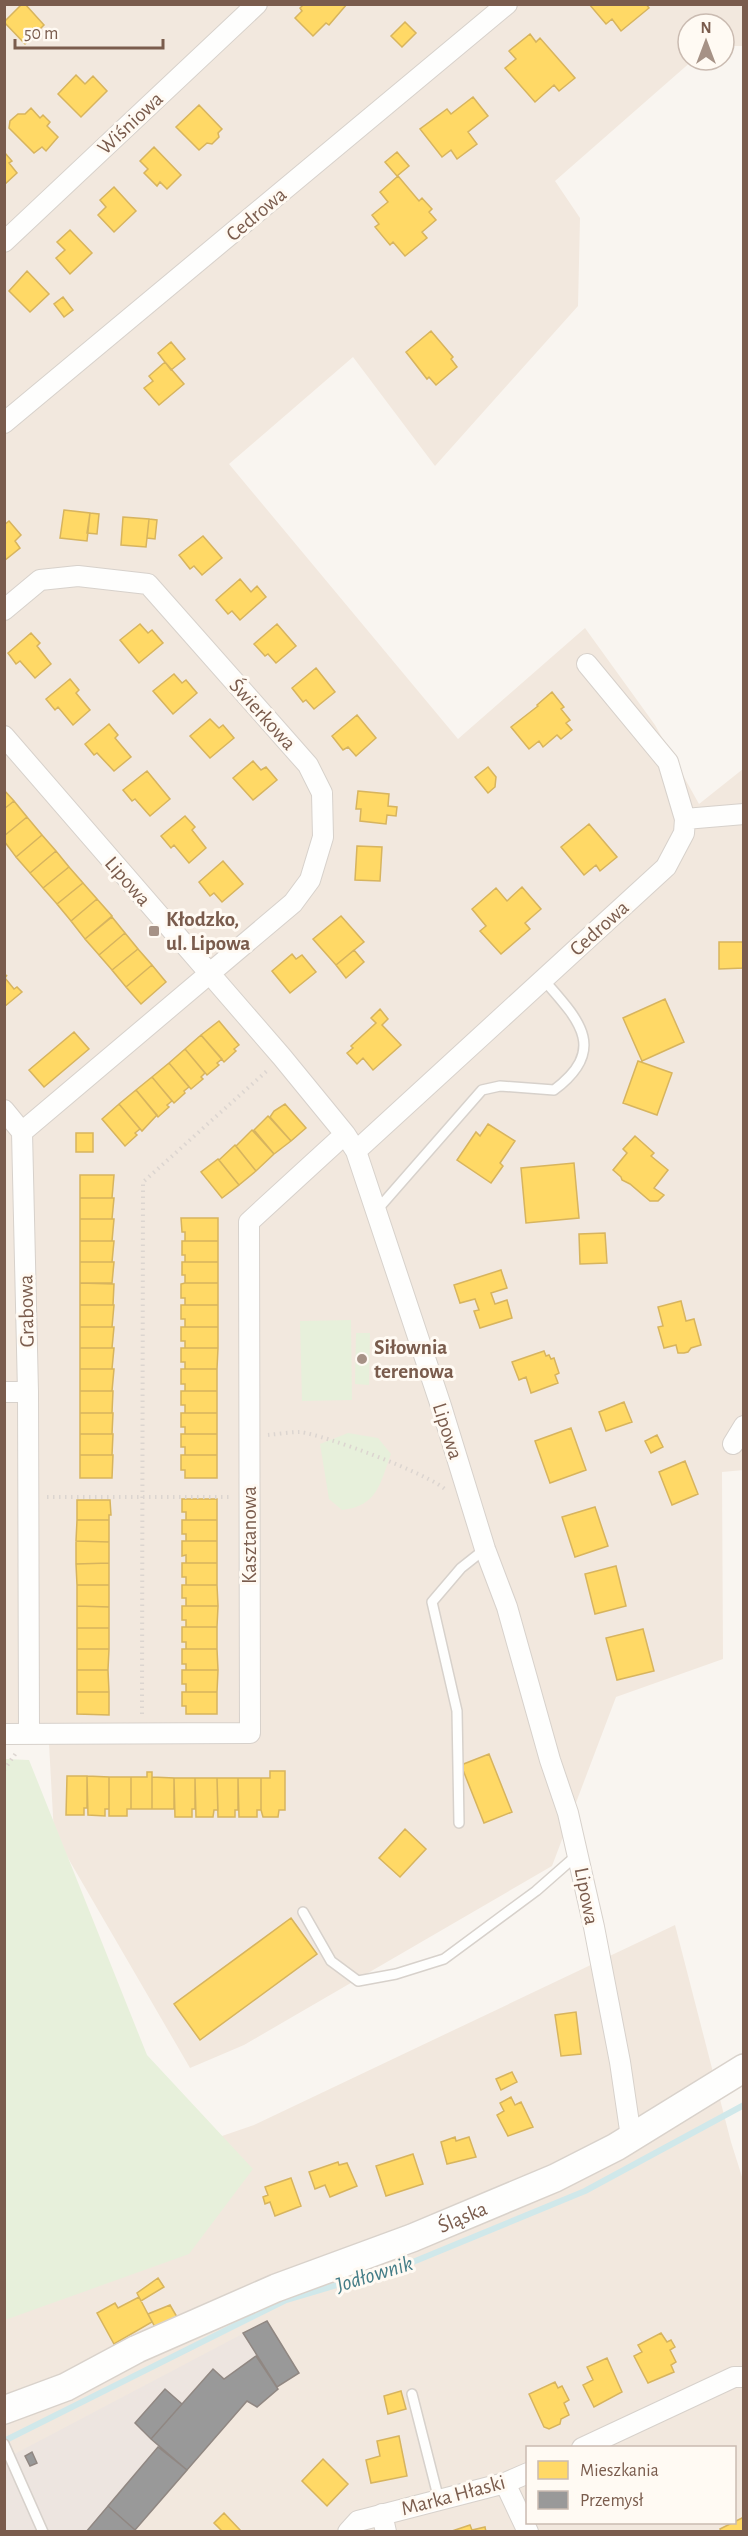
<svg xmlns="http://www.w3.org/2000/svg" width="748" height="2536" font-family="'Alegreya Sans',sans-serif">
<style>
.residential{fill:#f2e8de;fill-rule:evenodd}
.industrial{fill:#ede5e0}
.green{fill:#e7f0db}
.homes{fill:#ffd966;stroke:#d7b45e;stroke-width:1.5}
.industry{fill:#999;stroke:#908782;stroke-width:1.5}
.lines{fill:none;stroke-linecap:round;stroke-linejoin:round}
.stream{stroke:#d0e8ea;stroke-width:6}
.lane-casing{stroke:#d7d1cb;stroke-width:12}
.street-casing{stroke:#d7d1cb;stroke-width:22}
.secondary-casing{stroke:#d9d2cb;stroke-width:30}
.path{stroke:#dcd5d0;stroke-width:4;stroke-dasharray:1.5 4.5;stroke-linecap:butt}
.lane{stroke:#fefefd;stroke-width:9}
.street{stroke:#fefefd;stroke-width:20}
.secondary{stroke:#fefefd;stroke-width:27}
.poi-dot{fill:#a69286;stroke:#fffaf3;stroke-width:2}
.labels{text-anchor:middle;stroke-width:6;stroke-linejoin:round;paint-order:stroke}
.street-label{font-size:21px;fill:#7a5c4d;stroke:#fffaf3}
.poi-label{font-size:21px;font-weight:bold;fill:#7a5c4d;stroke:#fffaf3;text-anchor:start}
.water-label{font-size:22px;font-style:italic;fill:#437c86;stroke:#fffaf3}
</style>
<rect width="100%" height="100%" fill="#f9f5f0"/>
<path class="residential" d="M5 5H743V46H724V24H688V60H693L555 181 580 218 578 306 435 466 353 357 229 464 458 739 585 628 655 725 699 804 743 769 744 1470 722 1472 723 1659 616 1697 552 1866 244 2045 190 2068 54 1834 48 1726 5 1725Z
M675 1925 731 2142 743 2180V2531H5L4 2211 254 2125ZM528 2448H734V2522H528Z"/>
<path class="industrial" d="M267 2321 278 2389 257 2407 247 2401 134 2531 5 2532V2459Z"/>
<path class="green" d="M351 1320 352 1400 302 1401 300 1321Z
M356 1333H370L369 1385 355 1384Z
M348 1433 378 1438 391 1454C380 1483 378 1506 342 1510L329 1499 320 1444Z
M5 1759 29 1760 147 2055 253 2169 189 2254 5 2320Z"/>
<path class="homes" d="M22 4H25L44 25 25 44 4 22Z
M304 4 310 5 347 4 329 25 326 23 313 36 295 18 302 11 300 8Z
M589 4H646L649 8 621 31 612 19 606 24Z
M405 22 416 33 402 47 391 36Z
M530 34 536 42 540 38 575 78 559 91 554 85 535 102 505 68 516 59 509 51Z
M76 75 85 84 93 76 107 91 81 117 58 94Z
M473 97 488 116 468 132 477 144 457 159 451 150 442 157 420 129 447 109 451 114Z
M199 105 222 129 218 133 219 137 212 144 207 143 199 150 176 127Z
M31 108 40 118 43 115 50 122 47 126 58 137 46 151 42 147 34 153 9 128 10 121 18 114H25Z
M154 147 181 175 167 189 160 182 157 186 144 173 148 169 140 161Z
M397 152 409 166 397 176 385 162Z
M5 153 12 161 9 163 17 173 4 185Z
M398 176 419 201 422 198 432 209 429 212 436 220 422 232 427 238 405 256 393 242 390 245 375 227 379 224 372 215 388 202 380 192Z
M114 187 136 211 114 232 98 215 106 207 100 200Z
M70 230 92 253 70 274 56 258 65 250 57 242Z
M27 271 49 294 30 312 9 291Z
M63 297 73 310 64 317 54 304Z
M431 331 453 357 451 359 457 367 436 385 429 377 427 379 406 352Z
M171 342 185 359 171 370 158 353Z
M165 362 184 384 159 405 144 388 153 381 149 376Z
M64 510 90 513 87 541 60 538Z
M90 513 99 514 97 534 87 533Z
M123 517 149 519 146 547 121 545Z
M149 519 157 520 155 539 147 538Z
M9 521 21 535 15 541 20 548 4 561V525Z
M203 536 222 558 202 575 194 566 190 569 179 555Z
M240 579 251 592 257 586 266 597 240 620 232 611 228 614 216 600Z
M140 624 148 633 152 630 163 643 139 663 120 640Z
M277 624 296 646 276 663 268 654 265 656 254 644Z
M31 633 40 643 37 646 51 664 35 678 20 661 16 664 8 653Z
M316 668 335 692 314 709 306 700 303 702 292 688Z
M174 674 182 683 186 680 197 693 173 714 153 691Z
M70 679 79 690 76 693 90 710 73 725 58 707 55 710 46 699Z
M552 692 564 707 561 709 570 720 566 723 572 730 561 739 557 735 543 747 539 741 529 749 511 727 538 706 537 705Z
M357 715 376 738 356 756 348 747 343 750 332 736Z
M210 719 219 728 223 725 234 738 210 758 190 736Z
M109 724 118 735 115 738 131 757 114 771 97 753 94 755 85 744Z
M253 761 261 770 266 767 277 780 253 800 233 778Z
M488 767 496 777 495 787 488 793 475 777Z
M147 771 170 799 150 816 135 799 132 801 123 790Z
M4 790 14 801 4 809Z
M358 791 389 794 388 806 397 807 396 816 387 815 386 824 360 821 361 809H356Z
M14 801 27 817 4 836V809Z
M185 816 195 827 192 830 206 848 189 863 174 845 171 848 161 836Z
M27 817 42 835 16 857 4 841V836Z
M589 824 617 857 600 871 596 865 584 875 561 847Z
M42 835 56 851 30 873 16 857Z
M357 846 382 847 380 881 355 880Z
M56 851 69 867 43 888 30 873Z
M223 861 243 884 222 902 214 893 210 896 199 882Z
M69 867 83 883 57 904 43 888Z
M83 883 97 899 71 921 57 904Z
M522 887 541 909 525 923 530 929 501 954 480 931 486 926 472 909 496 888 507 901Z
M97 899 112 916 85 939 71 921Z
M341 916 364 942 336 965 313 939Z
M112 917 125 933 99 955 85 939Z
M125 933 138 949 112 970 99 955Z
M719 942H744V968L719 969Z
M138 949 152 965 126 987 112 970Z
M354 950 364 962 346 978 336 965Z
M292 954 296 959 302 955 316 972 290 993 272 971Z
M152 965 166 982 141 1004 126 987Z
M7 975 5 978 14 989 17 987 22 992 4 1007V977Z
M665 999 684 1042 642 1061 623 1018Z
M380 1009 388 1019 382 1025 401 1045 373 1070 363 1058 357 1064 347 1053 353 1048 351 1046 376 1023 371 1018Z
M219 1021 239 1045 234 1049 236 1051 224 1062 201 1035Z
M74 1032 89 1049 44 1087 29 1070Z
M201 1035 222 1059 217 1063 219 1065 207 1075 185 1049Z
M185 1049 205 1073 201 1077 203 1079 191 1089 169 1063Z
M638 1061 672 1073 657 1115 623 1103Z
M169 1063 189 1087 184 1091 185 1093 174 1103 152 1077Z
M152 1077 172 1101 167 1105 169 1107 158 1117 136 1090Z
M136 1090 157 1115 142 1131 119 1104Z
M119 1104 140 1129 135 1133 137 1135 125 1146 102 1119Z
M285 1104 306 1128 291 1141 270 1117 274 1111Z
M268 1116 291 1141 274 1154 254 1130Z
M488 1124 515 1141 500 1163 503 1166 491 1183 457 1160 476 1132 480 1136Z
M252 1130 274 1154 256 1171 236 1146Z
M76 1133H93V1152H76Z
M635 1136 654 1153 651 1156 668 1170 654 1188 664 1195 658 1201H650L630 1184 622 1180 621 1177 613 1170 627 1153 623 1149Z
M235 1145 256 1171 239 1185 219 1160Z
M218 1159 239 1185 222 1198 201 1172Z
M574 1163 579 1218 526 1223 521 1168Z
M80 1175H114L112 1198H80Z
M80 1198H114L112 1219H80Z
M181 1218H218V1241H185V1232H182Z
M80 1219H114L112 1241H80Z
M605 1233 607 1263 580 1264 579 1234Z
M80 1241H114L112 1262H80Z
M182 1241H218V1262H185V1255H182Z
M80 1262H114L112 1283H80Z
M182 1262H218V1283H185V1275H182Z
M501 1270 507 1288 491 1293 495 1304 507 1300 512 1318 480 1328 474 1311 479 1310 475 1299 460 1303 454 1285Z
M80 1283 114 1284 113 1305H80Z
M185 1283H218V1305H185V1298H181V1284Z
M681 1301 686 1321 694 1319 701 1345 691 1348 688 1352 684 1353H678L676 1345 664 1348 658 1327 663 1326 658 1307Z
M80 1305H114L112 1327H80Z
M181 1305H218V1327H185V1319H181Z
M80 1327H114L112 1348H80Z
M181 1327H218V1348H185V1341H181Z
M80 1348H114L112 1369H80Z
M181 1348H218L217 1369H185V1362H181Z
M544 1351 546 1356 549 1355 551 1359 554 1358 559 1373 555 1375 558 1383 531 1393 526 1377 519 1380 512 1362Z
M80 1369H114L112 1391H80Z
M181 1369H217V1391H185V1384H181Z
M80 1391H113L112 1413H80Z
M181 1391H217V1413H185V1405H181Z
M624 1402 632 1422 606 1431 599 1412Z
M80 1413H113L112 1434H80Z
M181 1413H217V1434H185V1427H181Z
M571 1428 586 1470 550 1483 535 1441Z
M80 1434H113L112 1455H80Z
M181 1434H217V1455H185V1447H181Z
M657 1435 663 1447 651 1453 645 1441Z
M80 1455H113L112 1478H80Z
M181 1455H217V1478H185V1470H181Z
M685 1461 698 1494 672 1505 659 1472Z
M182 1499H217V1520H186V1512H182Z
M77 1500H110L111 1515H109V1520H77Z
M595 1507 608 1546 575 1557 562 1517Z
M77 1520H109V1542L76 1541Z
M182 1520H217V1541H186V1534H182Z
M76 1541 109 1542V1563L76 1564Z
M182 1541H217V1563H186V1555L182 1556Z
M109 1563V1585H77L76 1564Z
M182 1563H217V1585H186V1577H182Z
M616 1566 626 1606 595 1614 585 1574Z
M77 1585H109V1607L77 1606Z
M182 1585H217L218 1606H186V1598H182Z
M77 1606 109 1607V1628H77Z
M182 1606H218L217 1627H186V1620H182Z
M182 1627H217V1649H186V1642H182Z
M77 1628H109V1649H77Z
M643 1629 654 1671 617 1680 606 1638Z
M77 1649H109L108 1670H77Z
M182 1649H217L218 1670H186V1664H182Z
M77 1670H108L109 1692H77Z
M182 1670H218L217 1692H186V1684H182Z
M77 1692H109V1715L77 1714Z
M182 1692H217V1714H186V1706H182Z
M489 1754 512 1812 484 1823 461 1765Z
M270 1771H285V1810H279L278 1817H263L261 1810V1778H270Z
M147 1772H152V1809H131V1777H147Z
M67 1776H87V1808H84V1815H66Z
M87 1776 109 1777V1809H105V1816L88 1815Z
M109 1777H131V1809H127V1816H109Z
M152 1777 174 1778V1809H152Z
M174 1778H195V1809H192V1817H175Z
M195 1778H217L218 1810H214L213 1817H196Z
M217 1778H238V1810H235V1817H218Z
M238 1778H261V1810H257V1817H239Z
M405 1829 426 1849 400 1877 379 1858Z
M291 1918 317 1954 200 2040 174 2004Z
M576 2012 581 2054 561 2056 555 2015Z
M512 2072 517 2082 501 2090 496 2079Z
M511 2097 515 2105 521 2102 533 2127 508 2136 497 2115 504 2111 500 2103Z
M455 2137 456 2141 469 2137 476 2157 447 2164 441 2142Z
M413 2154 423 2184 386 2196 376 2166Z
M338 2162 339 2165 347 2163 357 2186 330 2197 325 2185 315 2189 309 2172Z
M291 2178 301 2206 275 2216 270 2202 265 2204 263 2197 268 2195 265 2187Z
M158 2278 164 2287 141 2301 137 2293Z
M139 2297 152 2322 114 2344 97 2313 115 2303 118 2308Z
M170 2305 177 2317 155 2327 148 2314Z
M661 2333 667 2342 671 2340 675 2347 670 2350 676 2362 671 2365 674 2372 648 2383 634 2356 642 2352 638 2345Z
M607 2358 622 2392 594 2407 583 2385 593 2380 587 2367Z
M555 2382 558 2388 562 2386 569 2400 564 2403 569 2415 561 2419 560 2424 549 2429 544 2427 529 2394Z
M401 2391 406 2409 388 2414 384 2396Z
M399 2436 407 2476 371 2483 366 2460 380 2456 377 2441Z
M323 2459 348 2484 327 2506 302 2481Z
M224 2513 240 2530 238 2532H223L214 2523Z
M744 2517V2532H721L720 2529Z
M470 2525 472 2530 485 2527 486 2532H449Z"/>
<path class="industry" d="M267 2321 299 2373 277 2387 243 2333Z
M256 2356 278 2389 257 2407 247 2401 187 2470 151 2439 213 2369 224 2379Z
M165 2389 182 2404 151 2439 135 2423Z
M158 2447 187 2470 135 2530 108 2506Z
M32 2452 37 2463 30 2466 25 2456Z
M108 2506 135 2530 134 2532H86Z"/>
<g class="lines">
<path class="stream" d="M4 2441 286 2300 408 2264 585 2191 744 2105"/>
<g class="lane-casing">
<path id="lane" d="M377 1210 482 1090 500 1086 554 1090C609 1049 578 1019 543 979
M459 1823 457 1711 432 1602 461 1568 485 1549
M303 1912 331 1961 358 1981 396 1974 444 1959 536 1891 577 1855
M412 2394 439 2500
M4 2444 43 2532"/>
</g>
<g class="street-casing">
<path id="street" d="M4 242 257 4
M4 423 507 4
M4 610 40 580 78 576 148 584 308 765 322 793 323 837 310 880 293 903 22 1132
M4 736 282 1057 345 1134 356 1151 441 1406 485 1549 507 1607 550 1760 568 1813 594 1927 620 2062 631 2137
M685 819 744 814
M4 1110 22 1132
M22 1132 28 1392 29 1733
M356 1151 666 867 684 833 685 819 668 762 587 664
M4 1392H28
M733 1444 744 1426
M4 1734 250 1733 249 1222 345 1134
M582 2448 734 2377H744
M505 2483 528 2532
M382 2514 386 2532
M348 2532 358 2521 505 2483 528 2473"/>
</g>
<g class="secondary-casing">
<g id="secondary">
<path id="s1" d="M4 2410 66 2387 137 2349 276 2288 412 2238 555 2178 616 2147 744 2068"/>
</g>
</g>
<path class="path" d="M268 1435C278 1434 290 1432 300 1432 325 1435 429 1474 446 1490
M47 1497H231
M142 1714 143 1182 268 1070
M4 1770 16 1753"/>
<use href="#lane" class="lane"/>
<use href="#street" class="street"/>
<use href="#secondary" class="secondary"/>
</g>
<g class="poi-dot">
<rect x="148" y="925" width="12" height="12" rx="3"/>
<circle cx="362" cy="1359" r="6"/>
</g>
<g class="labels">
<g class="street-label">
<text transform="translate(130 123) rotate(-43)" y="7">Wiśniowa</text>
<text transform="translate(256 214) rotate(-40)" y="7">Cedrowa</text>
<text transform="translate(263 714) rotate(48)" y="7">Świerkowa</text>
<text transform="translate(128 881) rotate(49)" y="7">Lipowa</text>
<text transform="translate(599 928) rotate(-42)" y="7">Cedrowa</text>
<text transform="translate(26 1311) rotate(-91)" y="7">Grabowa</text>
<text transform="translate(448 1431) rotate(72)" y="7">Lipowa</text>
<text transform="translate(249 1535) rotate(-90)" y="7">Kasztanowa</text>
<text transform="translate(587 1896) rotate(79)" y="7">Lipowa</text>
<text dy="7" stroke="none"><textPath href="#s1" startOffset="498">Śląska</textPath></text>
<text transform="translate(453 2495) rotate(-15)" y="7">Marka Hłaski</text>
</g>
<g class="poi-label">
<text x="166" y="926">Kłodzko,<tspan x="166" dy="24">ul. Lipowa</tspan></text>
<text x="374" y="1354">Siłownia<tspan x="374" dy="24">terenowa</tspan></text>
</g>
<g class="water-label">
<text transform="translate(374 2273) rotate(-17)" y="8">Jodłownik</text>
</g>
</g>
<rect width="748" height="2536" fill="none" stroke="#7a5c4d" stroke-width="12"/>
<rect x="526" y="2446" width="210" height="78" fill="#fffaf3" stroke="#cabbb1" stroke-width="1.5"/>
<rect x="538" y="2461" width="30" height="18" fill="#ffd966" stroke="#cabbb1" stroke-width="1.5"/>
<text x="580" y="2476" font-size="18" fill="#7a5c4d">Mieszkania</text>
<rect x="538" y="2491" width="30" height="18" fill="#999999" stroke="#cabbb1" stroke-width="1.5"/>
<text x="580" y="2506" font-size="18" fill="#7a5c4d">Przemysł</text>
<g transform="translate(706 42)"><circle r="28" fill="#fffaf3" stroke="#cabbb1" stroke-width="1.5"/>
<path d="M0-4.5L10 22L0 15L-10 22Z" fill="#a69286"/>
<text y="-9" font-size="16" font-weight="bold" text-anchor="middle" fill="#7a5c4d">N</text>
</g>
<path d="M15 39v9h148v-9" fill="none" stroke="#7a5c4d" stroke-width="3"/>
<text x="24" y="39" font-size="18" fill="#7a5c4d" stroke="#fffaf3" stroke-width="4.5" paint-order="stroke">50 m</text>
</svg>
